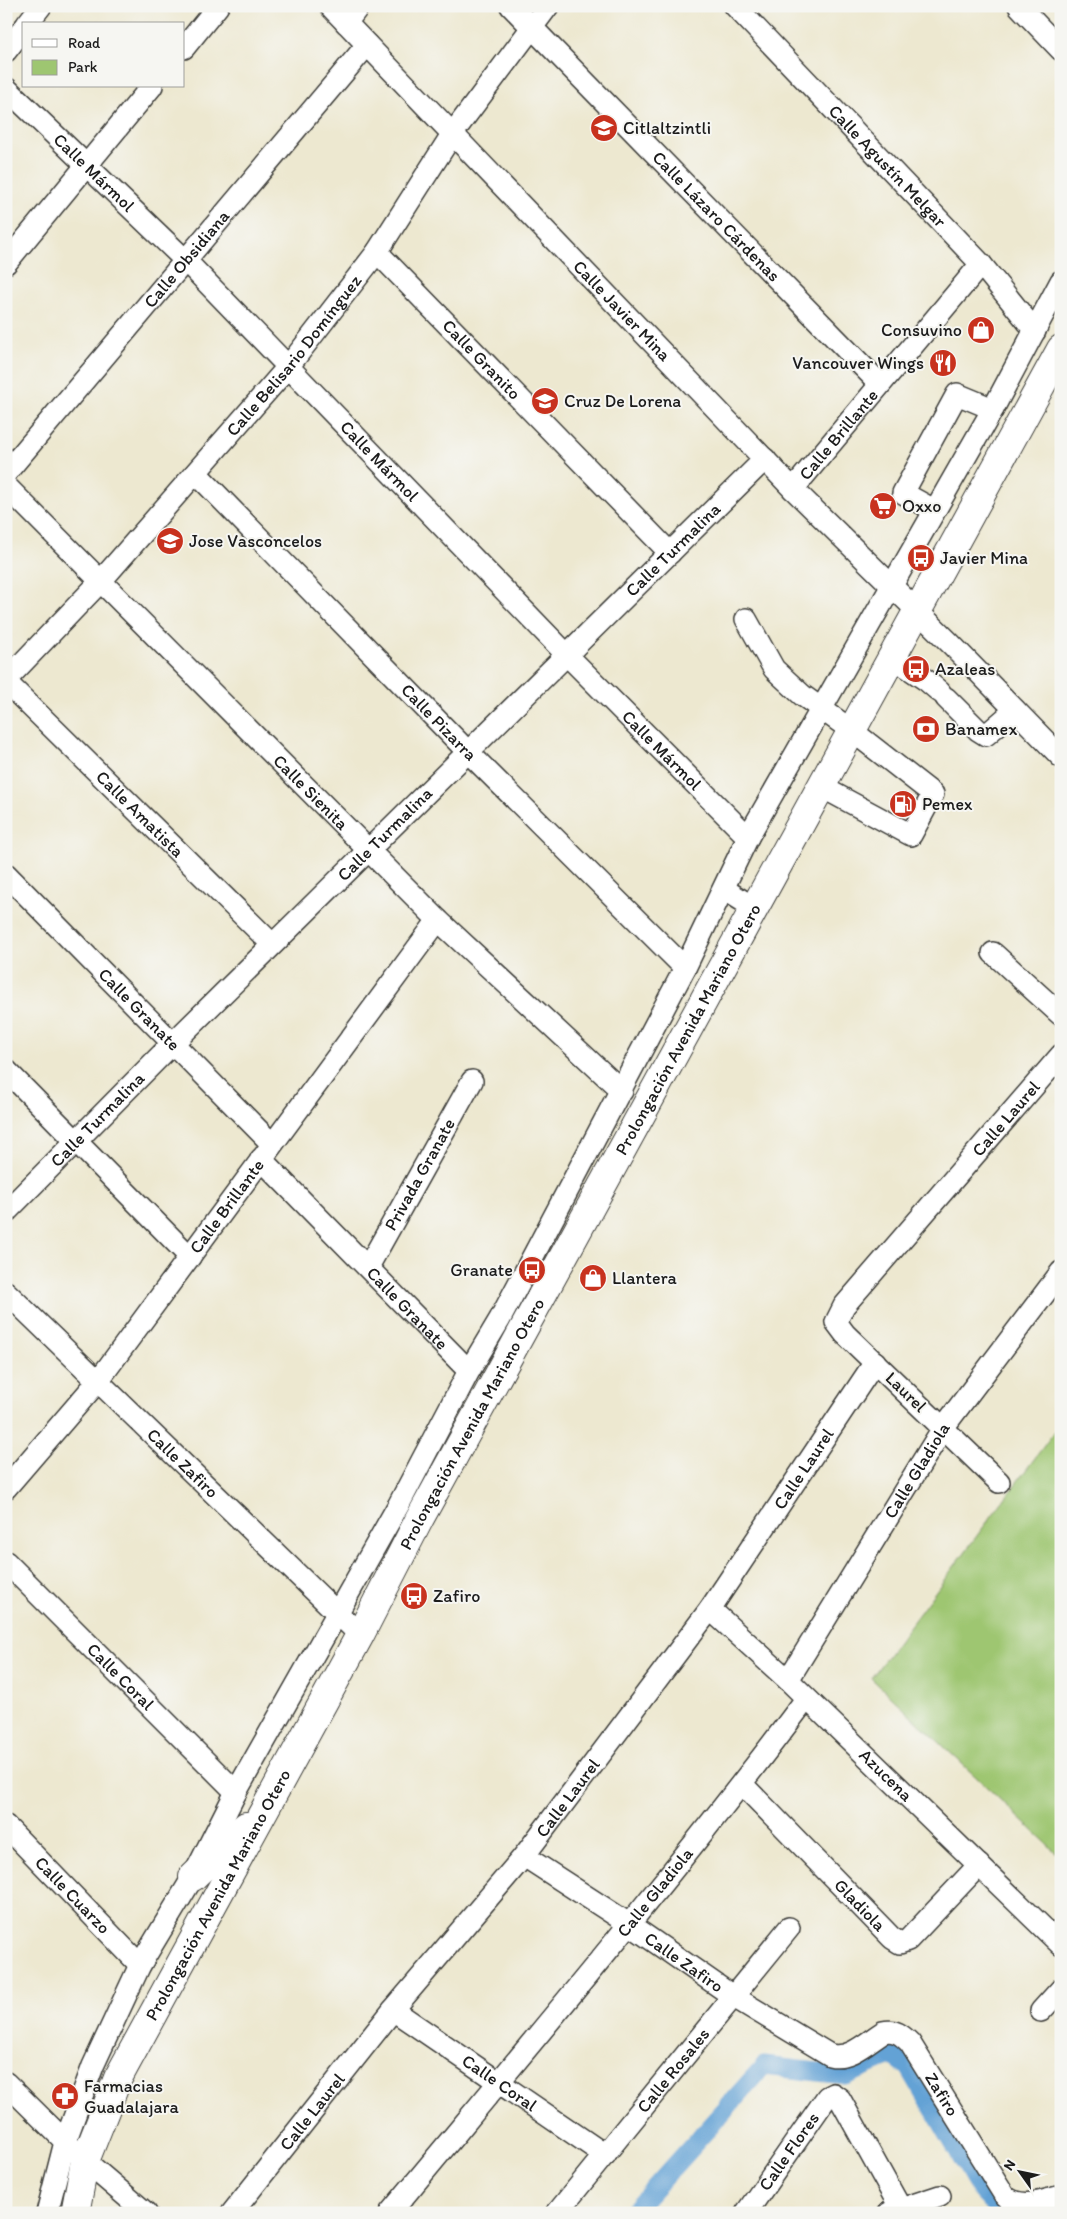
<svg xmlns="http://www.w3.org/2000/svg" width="1067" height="2219" font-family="Itim,sans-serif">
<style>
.green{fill:#9ec671;stroke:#5d7146}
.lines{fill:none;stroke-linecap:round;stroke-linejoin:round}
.canal{stroke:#63a2d5;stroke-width:19}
.minor-casing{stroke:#3b3b37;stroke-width:24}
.major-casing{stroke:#3b3b37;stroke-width:30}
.minor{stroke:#fff;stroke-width:21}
.major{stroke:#fff;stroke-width:28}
.labels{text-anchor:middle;stroke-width:4;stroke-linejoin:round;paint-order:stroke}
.poi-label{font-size:18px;fill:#1c1c1c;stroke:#f6f6f2;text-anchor:start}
.street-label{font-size:18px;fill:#1c1c1c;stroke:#f6f6f2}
</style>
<rect width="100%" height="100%" fill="#f6f6f2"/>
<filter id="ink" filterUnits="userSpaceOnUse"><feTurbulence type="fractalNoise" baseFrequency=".02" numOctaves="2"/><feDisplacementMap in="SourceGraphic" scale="10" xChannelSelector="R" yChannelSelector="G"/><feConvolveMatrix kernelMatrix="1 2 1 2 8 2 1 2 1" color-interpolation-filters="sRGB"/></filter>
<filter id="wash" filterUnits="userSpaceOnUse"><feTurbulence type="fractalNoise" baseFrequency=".0096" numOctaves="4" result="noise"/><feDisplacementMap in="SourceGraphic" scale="20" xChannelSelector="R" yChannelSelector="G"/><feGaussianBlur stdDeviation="1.12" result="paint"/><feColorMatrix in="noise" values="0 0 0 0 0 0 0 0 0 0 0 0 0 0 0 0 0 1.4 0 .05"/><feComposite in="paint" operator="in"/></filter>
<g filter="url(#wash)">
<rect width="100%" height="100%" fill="#ede8d0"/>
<path class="green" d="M1061 1423V1857L871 1678Z"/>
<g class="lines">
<path class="canal" d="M632 2213 764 2066 845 2075 892 2055 909 2067 982 2192 1002 2213"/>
</g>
</g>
<g filter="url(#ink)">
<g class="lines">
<g class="minor-casing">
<g id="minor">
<path id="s1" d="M330 6 793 489 951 644 1061 757"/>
<path id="s2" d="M511 6 880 384"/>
<path id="s3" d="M735 6 981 264 1035 331"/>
<path d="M1019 6 1061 50"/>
<path d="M346 23 359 6"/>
<path d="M27 24 41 6"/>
<path d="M184 48 218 6"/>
<path d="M6 51 24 28"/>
<path id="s4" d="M6 88 185 260 566 654 748 837"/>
<path id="s5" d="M377 252 670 553"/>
<path d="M6 263 152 86"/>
<path id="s6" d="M6 473 367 45"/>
<path id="s7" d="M196 473 468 752 685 968"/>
<path id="s8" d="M6 486 438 920 622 1091"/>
<path id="s9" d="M793 489 981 264"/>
<path d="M934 510 903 493 957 394 993 409"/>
<path d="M746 619 774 669 802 695 851 730 933 794 911 835 820 786"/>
<path d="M892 657 926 680 940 692"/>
<path id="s10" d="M6 680 100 582 288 367 377 252 453 133 548 6"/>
<path id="s11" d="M6 682 272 944"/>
<path d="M946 698 978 730 986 735 1015 710"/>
<path id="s12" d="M6 874 272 1144"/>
<path d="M724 889 754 908"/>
<path d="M993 953 1061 1015"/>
<path d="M6 1070 190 1257"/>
<path id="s13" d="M261 1159 469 1371"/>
<path id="s14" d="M6 1212 172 1044 765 459"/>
<path id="s15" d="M368 1267 472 1081"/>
<path id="s16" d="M6 1292 360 1635"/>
<path id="s17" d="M999 1482 845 1334 836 1322 844 1306 1061 1055"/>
<path id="s18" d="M6 1488 98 1381 438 920"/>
<path id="s19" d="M6 1562 236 1792"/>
<path id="s20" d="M710 1609 788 1680 1061 1945"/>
<path id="s21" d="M788 1680 943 1428 1061 1272"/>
<path id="s22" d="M742 1784 892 1938 900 1943 908 1940 979 1865"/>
<path id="s23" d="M6 1826 140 1965"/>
<path id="s24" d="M524 1856 629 1924 734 1997 830 2055C850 2060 867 2042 883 2032 895 2029 902 2035 910 2043L1005 2196C1021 2210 1043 2201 1061 2196"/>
<path id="s25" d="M393 2010 605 2155"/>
<path d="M1041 2011 1061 1989"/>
<path d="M6 2083 85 2161 146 2213"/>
<path d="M47 2213 65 2142 93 2066 140 1965 193 1877 236 1792 398 1506 469 1371 500 1319 685 968 748 837 993 409 1061 281"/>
<path id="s26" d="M232 2213 393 2010 524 1856 710 1609 875 1362"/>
<path id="s27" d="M390 2213C531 2043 674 1875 806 1699"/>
<path id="s28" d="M557 2213 789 1928"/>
<path id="s29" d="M746 2213 827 2097 833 2094 840 2099 901 2209"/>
<path d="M889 2213 940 2196"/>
</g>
</g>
<g class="major-casing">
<g id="major">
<path d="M193 1877 246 1826"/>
<path id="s30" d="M75 2213 85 2161 118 2078 360 1635 420 1518 1061 349"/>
</g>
</g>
<use href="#minor" class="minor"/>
<use href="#major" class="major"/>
</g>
</g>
<defs>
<g id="school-disc" transform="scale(1.4375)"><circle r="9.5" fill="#c8321e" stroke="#f6f6f2"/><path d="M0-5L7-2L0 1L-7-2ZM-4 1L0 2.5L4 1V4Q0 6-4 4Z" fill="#fff"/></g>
<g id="shop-disc" transform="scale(1.4375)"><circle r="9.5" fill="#c8321e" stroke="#f6f6f2"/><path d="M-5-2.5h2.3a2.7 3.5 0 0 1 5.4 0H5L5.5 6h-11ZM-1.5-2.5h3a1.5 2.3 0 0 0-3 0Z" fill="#fff"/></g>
<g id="restaurant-disc" transform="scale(1.4375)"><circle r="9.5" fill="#c8321e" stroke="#f6f6f2"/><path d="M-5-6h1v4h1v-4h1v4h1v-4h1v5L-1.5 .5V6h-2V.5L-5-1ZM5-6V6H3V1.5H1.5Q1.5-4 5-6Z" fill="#fff"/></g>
<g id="supermarket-disc" transform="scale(1.4375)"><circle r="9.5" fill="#c8321e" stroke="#f6f6f2"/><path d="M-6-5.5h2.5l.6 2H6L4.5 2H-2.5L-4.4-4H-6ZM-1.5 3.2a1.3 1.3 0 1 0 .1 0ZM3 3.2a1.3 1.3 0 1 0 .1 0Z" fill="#fff"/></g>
<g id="bus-disc" transform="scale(1.4375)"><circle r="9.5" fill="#c8321e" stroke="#f6f6f2"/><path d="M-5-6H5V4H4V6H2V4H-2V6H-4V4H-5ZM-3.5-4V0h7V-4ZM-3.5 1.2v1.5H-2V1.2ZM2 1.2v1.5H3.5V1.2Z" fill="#fff"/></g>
<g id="bank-disc" transform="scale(1.4375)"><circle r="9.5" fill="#c8321e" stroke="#f6f6f2"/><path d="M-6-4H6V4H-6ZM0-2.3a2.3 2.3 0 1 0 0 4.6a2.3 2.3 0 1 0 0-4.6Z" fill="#fff"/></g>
<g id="fuel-disc" transform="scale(1.4375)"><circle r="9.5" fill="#c8321e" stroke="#f6f6f2"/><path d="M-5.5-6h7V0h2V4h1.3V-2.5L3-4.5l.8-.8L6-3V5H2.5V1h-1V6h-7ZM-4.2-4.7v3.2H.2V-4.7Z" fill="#fff"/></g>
<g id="pharmacy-disc" transform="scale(1.4375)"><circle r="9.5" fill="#c8321e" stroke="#f6f6f2"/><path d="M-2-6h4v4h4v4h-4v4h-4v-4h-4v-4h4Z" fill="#fff"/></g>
</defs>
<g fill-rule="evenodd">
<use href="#school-disc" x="604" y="128"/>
<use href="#shop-disc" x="981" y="330"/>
<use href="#restaurant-disc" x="943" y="363"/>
<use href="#school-disc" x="545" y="401"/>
<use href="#supermarket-disc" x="883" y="506"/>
<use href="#school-disc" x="170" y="541"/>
<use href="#bus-disc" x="921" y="558"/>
<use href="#bus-disc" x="916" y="669"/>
<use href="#bank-disc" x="926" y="729"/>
<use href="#fuel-disc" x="903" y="804"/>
<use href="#bus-disc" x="532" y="1270"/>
<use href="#shop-disc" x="593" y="1278"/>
<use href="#bus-disc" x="414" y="1596"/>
<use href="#pharmacy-disc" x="65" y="2096"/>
</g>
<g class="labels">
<g class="poi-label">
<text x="623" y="134">Citlaltzintli</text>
<text x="962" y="336" text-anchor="end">Consuvino</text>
<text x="924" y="369" text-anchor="end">Vancouver Wings</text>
<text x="564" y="407">Cruz De Lorena</text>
<text x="902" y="512">Oxxo</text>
<text x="189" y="547">Jose Vasconcelos</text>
<text x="940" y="564">Javier Mina</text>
<text x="935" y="675">Azaleas</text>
<text x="945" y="735">Banamex</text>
<text x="922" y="810">Pemex</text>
<text x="513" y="1276" text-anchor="end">Granate</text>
<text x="612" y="1284">Llantera</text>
<text x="433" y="1602">Zafiro</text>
<text x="84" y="2092">Farmacias<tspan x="84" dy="21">Guadalajara</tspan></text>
</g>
<g class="street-label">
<text dy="6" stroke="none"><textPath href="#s3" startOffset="221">Calle Agustín Melgar</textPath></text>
<text dy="6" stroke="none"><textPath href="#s4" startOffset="122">Calle Mármol</textPath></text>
<text dy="6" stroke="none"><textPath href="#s2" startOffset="294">Calle Lázaro Cárdenas</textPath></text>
<text dy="6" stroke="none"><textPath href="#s6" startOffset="280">Calle Obsidiana</textPath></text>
<text dy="6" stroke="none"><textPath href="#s1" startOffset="422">Calle Javier Mina</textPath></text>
<text dy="6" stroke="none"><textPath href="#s10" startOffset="434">Calle Belisario Domínguez</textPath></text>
<text dy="6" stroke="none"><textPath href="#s5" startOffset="150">Calle Granito</textPath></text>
<text dy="6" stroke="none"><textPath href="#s9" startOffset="71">Calle Brillante</textPath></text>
<text dy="6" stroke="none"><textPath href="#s4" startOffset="528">Calle Mármol</textPath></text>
<text dy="6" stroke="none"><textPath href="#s14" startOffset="940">Calle Turmalina</textPath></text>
<text dy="6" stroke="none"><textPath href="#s7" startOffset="348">Calle Pizarra</textPath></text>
<text dy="6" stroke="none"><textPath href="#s4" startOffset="932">Calle Mármol</textPath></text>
<text dy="6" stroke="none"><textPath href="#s8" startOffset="432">Calle Sienita</textPath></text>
<text dy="6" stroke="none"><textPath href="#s11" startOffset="188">Calle Amatista</textPath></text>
<text dy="6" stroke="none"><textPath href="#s14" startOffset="535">Calle Turmalina</textPath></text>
<text dy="6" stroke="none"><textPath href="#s12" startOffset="190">Calle Granate</textPath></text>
<text dy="6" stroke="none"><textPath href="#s30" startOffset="1336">Prolongación Avenida Mariano Otero</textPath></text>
<text dy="6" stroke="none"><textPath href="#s17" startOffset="494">Calle Laurel</textPath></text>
<text dy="6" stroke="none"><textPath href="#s14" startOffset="130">Calle Turmalina</textPath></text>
<text dy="6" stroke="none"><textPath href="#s15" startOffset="106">Privada Granate</textPath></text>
<text dy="6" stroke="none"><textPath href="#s18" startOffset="358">Calle Brillante</textPath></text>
<text dy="6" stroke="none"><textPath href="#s13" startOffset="209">Calle Granate</textPath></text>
<text transform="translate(906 1392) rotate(44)" y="6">Laurel</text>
<text dy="6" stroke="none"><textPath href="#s30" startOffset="886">Prolongación Avenida Mariano Otero</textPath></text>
<text dy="6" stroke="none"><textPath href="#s16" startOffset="246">Calle Zafiro</textPath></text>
<text dy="6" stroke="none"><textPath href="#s26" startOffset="939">Calle Laurel</textPath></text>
<text dy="6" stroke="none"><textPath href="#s21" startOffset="246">Calle Gladiola</textPath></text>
<text dy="6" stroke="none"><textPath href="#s19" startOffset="162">Calle Coral</textPath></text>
<text dy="6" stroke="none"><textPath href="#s20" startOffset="242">Azucena</textPath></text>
<text dy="6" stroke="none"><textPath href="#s26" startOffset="534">Calle Laurel</textPath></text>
<text dy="6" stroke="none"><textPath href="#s27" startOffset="416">Calle Gladiola</textPath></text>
<text dy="6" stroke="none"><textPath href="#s30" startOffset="351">Prolongación Avenida Mariano Otero</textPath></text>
<text dy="6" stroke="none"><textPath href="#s23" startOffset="96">Calle Cuarzo</textPath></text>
<text dy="6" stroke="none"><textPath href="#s22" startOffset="169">Gladiola</textPath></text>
<text dy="6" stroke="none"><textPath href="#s24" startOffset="192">Calle Zafiro</textPath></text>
<text dy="6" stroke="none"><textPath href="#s28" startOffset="184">Calle Rosales</textPath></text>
<text dy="6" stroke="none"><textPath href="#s25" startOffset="129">Calle Coral</textPath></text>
<text dy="6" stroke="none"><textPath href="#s24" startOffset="516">Zafiro</textPath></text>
<text dy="6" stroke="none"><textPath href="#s26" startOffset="129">Calle Laurel</textPath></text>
<text dy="6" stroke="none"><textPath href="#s29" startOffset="75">Calle Flores</textPath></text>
</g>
</g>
<rect width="1067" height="2219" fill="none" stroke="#f6f6f2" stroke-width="25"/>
<rect x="22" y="22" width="162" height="65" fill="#f6f6f2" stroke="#9f9f9c"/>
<rect x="32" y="39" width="25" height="8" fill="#ffffff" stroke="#9f9f9c"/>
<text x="68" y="48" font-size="15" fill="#1c1c1c">Road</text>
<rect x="32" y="60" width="25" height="15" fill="#9ec671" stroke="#9f9f9c"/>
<text x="68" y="72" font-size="15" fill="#1c1c1c">Park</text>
<g transform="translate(1020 2172) rotate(303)" stroke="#f6f6f2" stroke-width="4" paint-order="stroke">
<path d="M0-4L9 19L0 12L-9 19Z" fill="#1c1c1c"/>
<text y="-8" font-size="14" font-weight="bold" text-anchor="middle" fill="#1c1c1c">N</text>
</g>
</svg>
